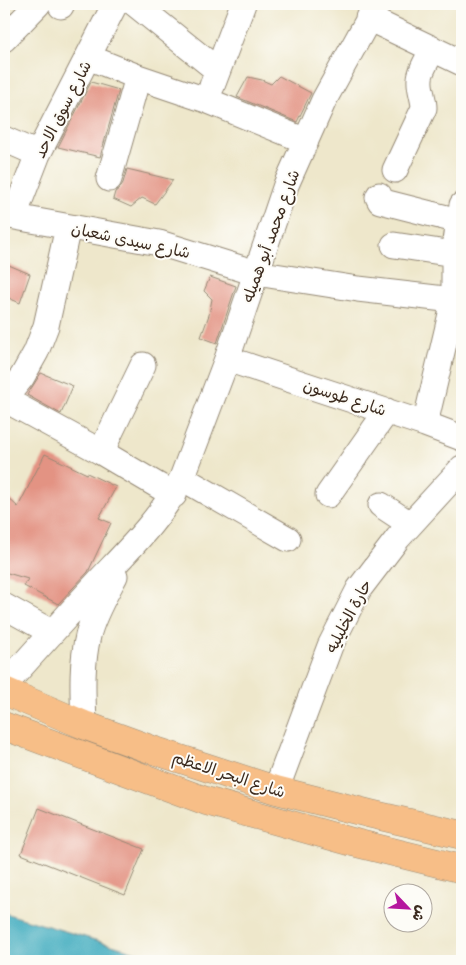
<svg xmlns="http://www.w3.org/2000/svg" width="466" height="965" font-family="'Indie Flower','Playpen Sans Arabic',sans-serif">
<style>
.water{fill:#40acbf;stroke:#3e6b6e}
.building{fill:#e39383}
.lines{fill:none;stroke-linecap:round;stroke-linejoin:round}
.street-casing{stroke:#948874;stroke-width:27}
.primary-casing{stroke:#948874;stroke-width:29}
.street{stroke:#fff;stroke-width:25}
.primary{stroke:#f7be87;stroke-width:28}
.labels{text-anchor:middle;stroke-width:4;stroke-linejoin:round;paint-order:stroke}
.street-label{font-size:16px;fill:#3b2a1e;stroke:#fdfcf7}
</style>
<rect width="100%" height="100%" fill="#fdfcf7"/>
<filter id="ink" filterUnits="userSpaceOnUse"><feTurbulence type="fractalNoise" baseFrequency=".02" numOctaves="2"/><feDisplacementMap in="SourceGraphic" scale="10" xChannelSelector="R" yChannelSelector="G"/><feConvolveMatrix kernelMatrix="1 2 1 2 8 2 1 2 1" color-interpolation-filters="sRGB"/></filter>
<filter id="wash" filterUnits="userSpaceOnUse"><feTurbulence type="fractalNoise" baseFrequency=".0096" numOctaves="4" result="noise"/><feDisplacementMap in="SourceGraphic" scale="20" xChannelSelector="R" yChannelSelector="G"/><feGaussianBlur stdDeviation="1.12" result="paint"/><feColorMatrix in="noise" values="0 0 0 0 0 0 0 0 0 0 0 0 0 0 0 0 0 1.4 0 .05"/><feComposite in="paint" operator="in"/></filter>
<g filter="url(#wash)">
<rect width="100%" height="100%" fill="#eee7cb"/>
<path class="water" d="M4 913 166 961H4Z"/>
<g id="blocks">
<path class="building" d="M279 76 311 93 297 122 237 97 248 77 262 80 271 84Z
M91 82 119 90 100 157 58 147Z
M127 169 173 180 155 204 142 198 131 207 113 199 115 192 119 189 123 183Z
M4 263 30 274 20 303 4 296Z
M210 277 236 286 217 343 201 337 209 315 212 299 204 291Z
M41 373 73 386 61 414 27 395Z
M45 454 87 474V473L116 487 99 518 111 523 88 572 58 604 24 586 28 579 4 572V494L18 507Z
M39 808 144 849 125 895 21 854Z"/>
</g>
</g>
<g filter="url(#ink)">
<use href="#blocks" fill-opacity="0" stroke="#948874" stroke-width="1"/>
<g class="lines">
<g class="street-casing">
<path id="street" d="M135 4 217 70
M61 6 62 4
M368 18 462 63
M4 39 38 4
M88 57 138 77 206 100 306 141
M212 86 243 4
M4 139 38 154
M395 170 424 108C424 98 419 89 420 79 420 71 429 57 433 49
M109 179 138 77
M379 195 378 197 380 201 459 221
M4 215 159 243 256 273 358 289 462 301
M14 216 38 154 115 4
M394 245 454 254
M227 359 425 424 462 438
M4 399 101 452 174 495
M4 399 22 377 36 352 46 326 68 227
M425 424 454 301V254L459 221 462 205
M101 452 143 365
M182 478 288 539
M328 495 387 411
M381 505 410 524
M4 606 51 632
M4 686C35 651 67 616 99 581 129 549 161 518 182 478L227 359 286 185 324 100 377 4
M84 725C83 695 81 665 88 636 92 617 106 593 115 576
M276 790 330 646 359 589 398 538 462 468"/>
</g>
<g class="primary-casing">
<path id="primary" d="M4 691 84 725 150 749 276 790 371 814 462 835
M4 726 206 801 356 843 462 869"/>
</g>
<use href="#street" class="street"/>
<use href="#primary" class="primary"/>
</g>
</g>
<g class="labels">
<g class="street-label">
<text transform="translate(62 109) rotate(-63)" y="6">شارع سوق الاحد</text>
<text transform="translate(270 236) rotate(-70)" y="6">شارع محمد أبو هميله</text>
<text transform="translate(131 240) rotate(12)" y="6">شارع سيدى شعبان</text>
<text transform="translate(345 397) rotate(18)" y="6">شارع طوسون</text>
<text transform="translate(348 616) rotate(-62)" y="6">حارة الخليليه</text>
<text transform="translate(229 774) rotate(18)" y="6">شارع البحر الاعظم</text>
</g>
</g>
<rect width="466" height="965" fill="none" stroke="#fdfcf7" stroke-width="20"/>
<g transform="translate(408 908) rotate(115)"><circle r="24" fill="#fdfcf7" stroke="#afa8a0"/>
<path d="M0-4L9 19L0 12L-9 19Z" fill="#b5179e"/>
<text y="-8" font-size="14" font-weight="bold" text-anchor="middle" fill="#3b2a1e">ش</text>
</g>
</svg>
